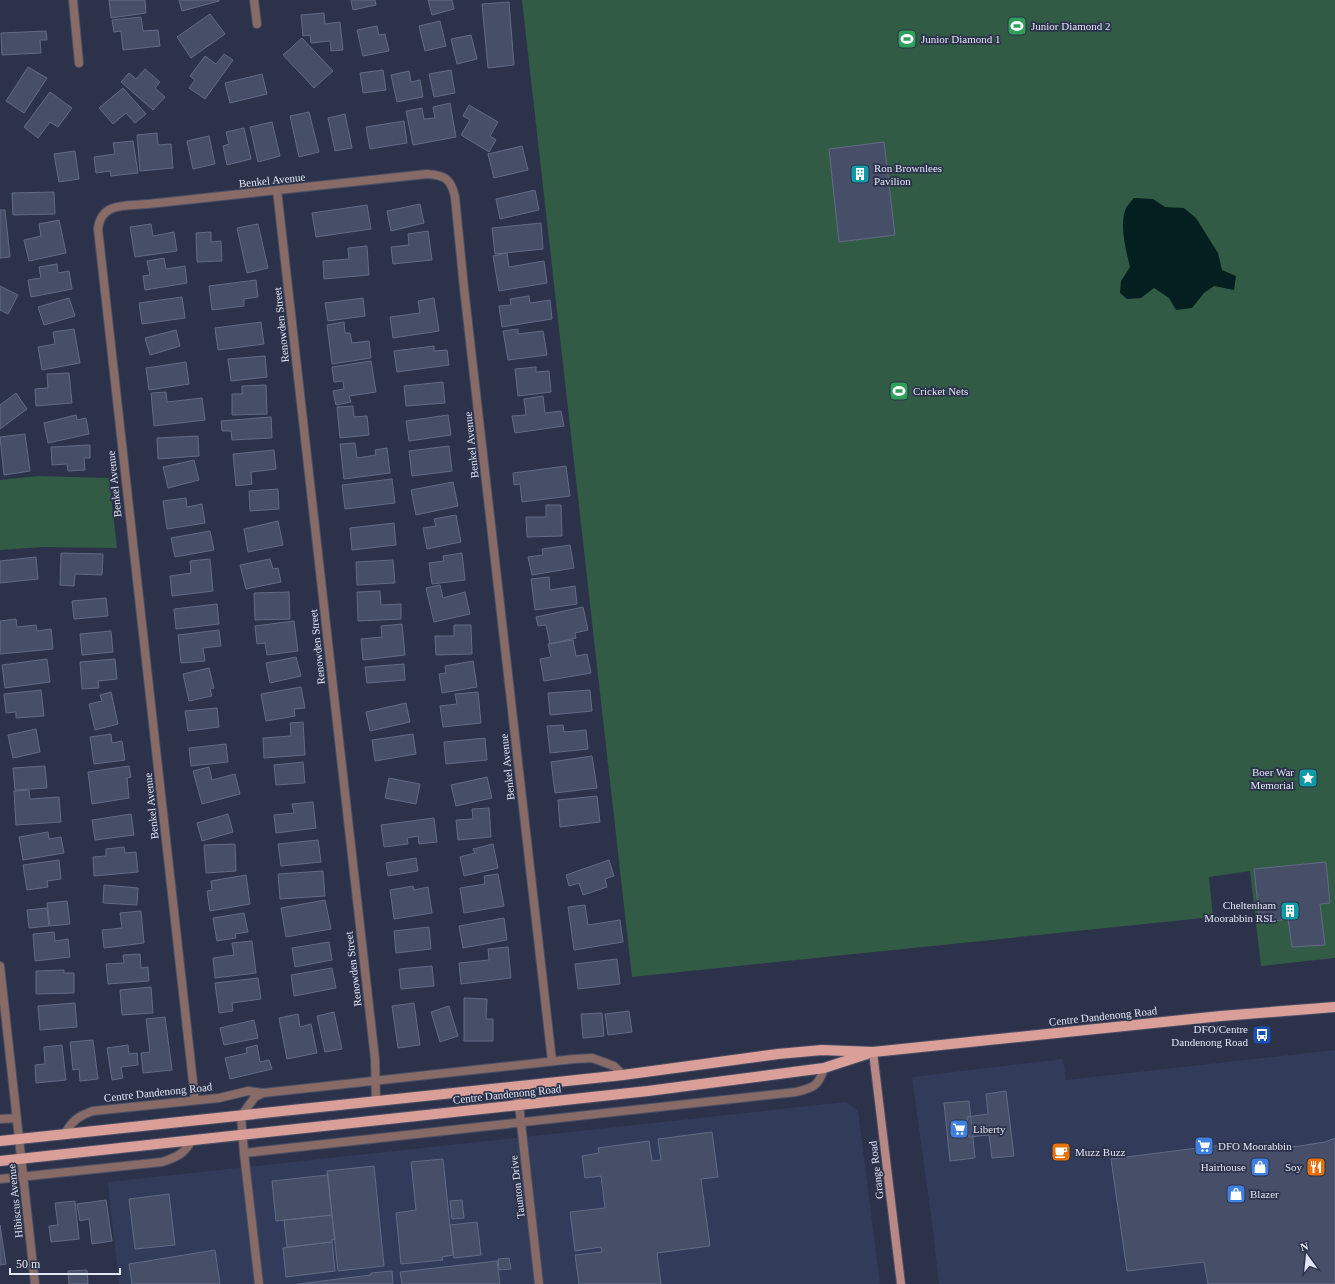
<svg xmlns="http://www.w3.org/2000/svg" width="1335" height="1284" font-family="Georgia,serif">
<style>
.built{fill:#323b59}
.green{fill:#315b45}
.water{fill:#031f1f}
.building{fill:#474e68;stroke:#626b86}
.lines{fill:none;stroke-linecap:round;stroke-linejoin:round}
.minor-casing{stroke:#494f65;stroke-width:10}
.secondary-casing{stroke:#494f65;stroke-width:10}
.primary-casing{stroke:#494f65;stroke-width:12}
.minor{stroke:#886a67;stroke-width:8}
.secondary{stroke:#b78884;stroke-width:8}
.primary{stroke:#db9f99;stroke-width:10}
.labels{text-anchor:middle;stroke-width:3.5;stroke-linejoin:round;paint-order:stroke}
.poi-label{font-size:11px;fill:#e1e6f5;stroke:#2c324a;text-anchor:start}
.street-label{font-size:11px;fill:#e1e6f5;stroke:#2c324a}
</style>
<rect width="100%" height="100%" fill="#2c324a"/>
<path class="built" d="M1335 1050V1284H939L933 1230 912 1077 1063 1059 1066 1080Z
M846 1102 858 1111 880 1284H119L108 1182Z"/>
<path class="green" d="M522 0H1335V958L1261 966 1250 871 1209 877 1213 917 632 977Z
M38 476 109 478 117 548 43 547 0 550V480Z"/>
<path class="water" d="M1134 198 1153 199 1165 207 1184 208 1196 218 1218 253 1222 270 1236 276 1234 290 1214 286 1204 293 1192 308 1176 310 1169 298 1154 288 1141 298 1127 299 1120 293 1121 281 1130 267C1126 251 1119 224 1126 208 1128 205 1131 201 1134 198Z"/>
<path class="building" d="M109 0H145L146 13 111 18Z
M179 0H219V1L182 11Z
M351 0H375L376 5 353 10Z
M428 0H452L454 9 432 15Z
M509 2 514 65 488 68 482 4Z
M324 13 325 24 340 22 343 50 331 51 330 41 311 43 310 35 303 36 301 15Z
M210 14 225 34 191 58 177 37Z
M141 17 143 31 158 30 160 46 123 50 121 31 114 32 112 20Z
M440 21 446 46 425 51 419 26Z
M377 26 379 35 385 34 389 51 363 56 357 30Z
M46 31 47 40H40L41 53 2 55 1 33Z
M471 35 477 59 457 64 451 39Z
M302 38 333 71 314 88 283 55Z
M224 54 233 60 205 99 189 88 195 80 190 76 205 56 216 64Z
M28 67 47 78 24 113 6 101Z
M145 69 160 82 155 88 165 97 153 110 121 82 129 73 136 79Z
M383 70 386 90 363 93 360 73Z
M451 70 455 93 434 97 429 74Z
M409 71 411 82 420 80 423 97 397 102 391 75Z
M262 74 267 94 230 103 225 83Z
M123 88 146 114 135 123 126 113 113 124 99 108Z
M50 92 72 108 58 127 50 122 38 138 24 127Z
M450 103 456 137 413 145 406 111 422 108 424 119 435 118 433 107Z
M469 105 498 122 490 136 496 140 489 152 461 135 470 120 463 116Z
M309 112 319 152 299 157 290 116Z
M345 114 352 148 335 151 328 118Z
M404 121 407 143 370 149 366 127Z
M272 122 280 156 258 162 250 127Z
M244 128 251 159 227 165 223 146 229 144 226 132Z
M157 133 158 145 171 144 173 168 140 171 137 135Z
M209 136 215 164 193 169 187 141Z
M133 141 138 173 111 176 110 171 96 173 94 157 115 154 113 143Z
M884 142 895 235 839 242 829 149Z
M522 146 528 170 494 178 488 154Z
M75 151 79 179 59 182 54 154Z
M535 190 539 210 500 219 496 199Z
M54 192 55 214 13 215 12 193Z
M420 204 424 223 391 231 387 211Z
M367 205 371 229 316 237 312 213Z
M0 210H5L10 257 0 258Z
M59 220 66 253 29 261 24 240 41 236 39 224Z
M541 223 543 249 495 254 492 228Z
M151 224 153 236 174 232 177 251 135 257 130 227Z
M258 224 268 268 247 273 237 228Z
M428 231 432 260 393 264 391 247 409 245 408 234Z
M211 232V242L221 241 222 261 197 262 196 233Z
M367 246 369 275 324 279 323 261 349 259 348 248Z
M507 253 509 267 544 261 547 283 499 291 493 256Z
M164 258 166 269 185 266 187 283 145 290 143 276 150 275 147 261Z
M57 264 58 273 69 271 72 289 31 297 28 280 41 278 39 267Z
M256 280 258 297 244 299V306L212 310 209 286Z
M0 286 18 295 8 314 0 310Z
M529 296 530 303 550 300 552 319 502 327 499 306 511 305 510 299Z
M182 297 185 318 142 324 139 303Z
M69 298 75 316 44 325 38 307Z
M363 298 365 316 328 321 325 303Z
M434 298 439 331 393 338 390 317 420 313 418 301Z
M261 322 264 344 218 350 215 328Z
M344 322 345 333H350L352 343 369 341 371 358 332 364 327 325Z
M74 329 80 363 42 370 38 347 55 344 53 332Z
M518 329V334L543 331 547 355 508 360 503 331Z
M176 330 180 346 150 355 145 338Z
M434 346V351L447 350 449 365 397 372 394 351Z
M265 356 267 377 231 381 228 359Z
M371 361 376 392 349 396 351 402 336 405 333 391 344 389 343 381 334 382 332 367Z
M186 362 189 384 149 390 146 368Z
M536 367V372L549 371 551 392 518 396 515 369Z
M69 373 72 403 36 406 35 389 48 388 47 374Z
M443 382 445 403 406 406 404 386Z
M266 385 267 414 232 415V394H242V386Z
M166 392 167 402 202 398 205 420 154 426 151 393Z
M16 393 27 409 0 429V405Z
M543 396 545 413 561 411 564 426 515 433 512 416 526 415 524 399Z
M353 406 354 417 367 416 369 435 340 438 337 407Z
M76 415 77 420 86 418 89 434 48 443 44 423Z
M448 415 451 435 409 441 406 421Z
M271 417 272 438 232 440 231 431H222L221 421Z
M25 434 30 471 4 475 0 437Z
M198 436 199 456 158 459 157 438Z
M355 443 357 458 376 455 375 450 387 448 390 473 344 479 340 444Z
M90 445V458H84L85 470 68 471 67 464 52 465 51 447Z
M449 446 452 471 412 476 409 451Z
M274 450 276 469 251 472 252 484 236 486 233 454Z
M194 460 199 480 168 488 163 467Z
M566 466 570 496 522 502 520 484 514 485 513 473Z
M392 479 395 503 345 509 342 485Z
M453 482 458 506 416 515 411 490Z
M278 489 279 509 250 511 249 491Z
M186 498 187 507 202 504 205 523 167 529 163 501Z
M546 505H561L562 536 527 537 526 517H546Z
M456 515 461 542 427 549 423 528 436 526 434 519Z
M278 521 283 545 248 552 244 529Z
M394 523 396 545 352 550 350 528Z
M210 531 214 550 175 557 171 538Z
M570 545 574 568 532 575 528 557 543 555 542 549Z
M61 553 103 554 102 575 75 574 74 586 60 585Z
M462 553 465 580 432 584 429 563 444 561 443 556Z
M36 557 38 579 0 583V561Z
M210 559 213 591 172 596 170 576 191 573 190 561Z
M270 559 273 569 278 568 281 582 246 589 240 565Z
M393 560 395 583 357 585 356 562Z
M549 577 550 590 575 586 577 604 535 610 531 579Z
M440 585 443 598 465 592 470 614 434 622 426 588Z
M380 591 381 605 401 604V619L358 621 357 592Z
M289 592 290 619 255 620 254 593Z
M106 598 108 616 74 619 72 601Z
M217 604 219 624 176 629 174 609Z
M583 607 588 630 575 633 576 638 550 644 546 625 538 626 536 617Z
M16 619 17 627 36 625 37 631 51 629 53 649 0 654V621Z
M294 621 298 651 267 655 265 643 257 644 255 626Z
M402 624 405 655 363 660 361 639 382 637 381 626Z
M454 625H471L472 654 436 655 435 636H454Z
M219 630 221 646 203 648 205 661 181 663 178 635Z
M111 631 113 652 82 655 80 634Z
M573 640 576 656 587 654 591 673 544 681 540 659 551 657 548 644Z
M296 657 301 676 270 683 266 663Z
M47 659 50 682 5 688 2 665Z
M115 659 117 679 98 681 99 688 82 689 80 662Z
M473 661 477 687 442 693 439 674 446 673 445 666Z
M404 664 405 680 367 683 365 667Z
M209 668 214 688 210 689 212 696 189 701 183 674Z
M301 687 305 708 294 709 295 716 266 721 261 694Z
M41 690 44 716 16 718V712L6 713 4 694Z
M590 690 592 711 550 715 548 693Z
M111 692 118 724 95 730 89 704 102 701 100 695Z
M478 692 481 723 443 727 440 706 457 704 455 694Z
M406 703 410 722 370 731 366 712Z
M217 708 219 727 188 731 185 711Z
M303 722 305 755 264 758 263 738 291 736 290 723Z
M563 725 564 732 586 730 588 749 550 753 547 726Z
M36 729 40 752 13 758 8 735Z
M111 734 112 743 122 741 125 760 94 764 90 737Z
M413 734 416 754 375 761 372 740Z
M485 738 487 760 446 764 444 742Z
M226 744 228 762 191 766 189 748Z
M592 756 597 788 555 793 551 762Z
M303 762 305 783 276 785 274 765Z
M45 766 47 788 15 790 13 768Z
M129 766 131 777 127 778 129 798 92 804 88 772Z
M209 767 212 780 235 774 240 794 202 804 193 771Z
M487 777 492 798 456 806 451 785Z
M389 778 420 784 416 804 385 798Z
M29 790 30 799 59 797 61 822 16 825 14 791Z
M597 796 600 822 560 827 558 800Z
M313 802 316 828 276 833 274 815 294 813 292 804Z
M489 808 491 837 458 840 456 820 473 819 472 809Z
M131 814 134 835 95 840 92 820Z
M228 814 233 832 202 841 197 823Z
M434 818 437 842 419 844 418 836 407 838 408 844 384 847 381 825Z
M48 832 49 839 61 837 64 853 23 860 19 837Z
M318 840 321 862 281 866 278 844Z
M235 844 236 871 206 873 204 845Z
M493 844 498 868 464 876 460 857 475 853 473 849Z
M124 847 125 853 136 852 138 872 94 876 93 857 106 856V849Z
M416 858 418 871 388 876 386 863Z
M59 860 61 879 47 881 48 887 27 890 23 865Z
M609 860 614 876 605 879 607 887 583 895 579 883 569 886 566 875Z
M1326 862 1330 903 1320 904 1325 945 1292 947 1288 919 1260 923 1254 869Z
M323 871 325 896 280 899 278 874Z
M498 874 504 906 464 913 460 888 485 884 484 876Z
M246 875 250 904 210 911 207 891 212 890 211 881Z
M104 885 138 888 137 905 103 903Z
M413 886 414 890 428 887 432 913 394 919 390 890Z
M325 900 331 929 286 937 281 908Z
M67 901 70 924 50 926 47 903Z
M585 905 588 925 620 920 623 942 574 950 568 907Z
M47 908 49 926 29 928 27 910Z
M141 911 144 943 104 948 102 930 122 928 120 913Z
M244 913 248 932 235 934 236 938 217 941 213 918Z
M504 918 507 940 463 948 459 926Z
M429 927 431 949 396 953 394 931Z
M54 932 55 941 68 939 70 957 35 961 33 934Z
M252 941 256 973 215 978 213 958 234 955 232 943Z
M329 942 332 960 295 967 292 948Z
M508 947 511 978 461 984 459 963 489 960 488 949Z
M140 954 141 968 148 967 149 981 108 984 106 964 124 963 123 955Z
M617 959 620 984 578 989 575 964Z
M432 966 434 986 401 989 399 969Z
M332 968 336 988 294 996 291 975Z
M64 970V973H74V993L36 994V971Z
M258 978 261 999 232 1003 233 1011 219 1013 215 983Z
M151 987 153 1013 122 1015 120 990Z
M464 998 487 999 486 1019H493V1041H464Z
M75 1003 77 1027 40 1030 38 1006Z
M414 1003 420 1045 398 1048 392 1006Z
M449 1006 458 1036 440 1042 431 1012Z
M629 1011 632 1032 608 1035 605 1014Z
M334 1012 342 1049 325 1052 317 1016Z
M602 1013 604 1036 583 1038 581 1014Z
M298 1014 300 1027 311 1024 317 1053 287 1059 279 1018Z
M165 1017 172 1070 143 1073 141 1053 150 1052 146 1019Z
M254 1020 258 1038 224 1045 220 1028Z
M93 1040 98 1079 80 1081 79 1069 73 1070 70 1042Z
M62 1045 66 1080 36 1083 35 1065 45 1064 44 1047Z
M128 1045 129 1054 137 1053 138 1065 121 1067 123 1078 112 1080 107 1048Z
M257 1045 260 1062 269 1060 272 1069 230 1079 225 1058 247 1053 246 1048Z
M1006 1091 1014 1156 992 1158 989 1135 969 1137 967 1117 988 1114 986 1094Z
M969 1101 975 1158 950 1161 944 1103Z
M712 1132 718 1177 701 1179 710 1246 657 1253 661 1284H579L575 1255 602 1252 601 1247 575 1251 570 1212 605 1208 601 1176 585 1178 582 1156 599 1153 598 1148 649 1141 652 1161 661 1160 658 1139Z
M1335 1138V1284H1208L1204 1262 1127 1271 1111 1159 1237 1143 1265 1148 1300 1146 1325 1142Z
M1064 1144 1066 1158 1058 1159 1057 1145Z
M443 1159 453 1255 442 1257 443 1260 401 1264 396 1213 416 1210 411 1162Z
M374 1166 384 1266 338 1271 327 1171Z
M328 1175 332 1215 276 1221 272 1181Z
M169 1194 175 1245 135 1249 129 1199Z
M106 1200 112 1241 92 1244 89 1219 80 1221 77 1204Z
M462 1200 464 1218 452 1219 450 1201Z
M75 1201 79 1239 51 1242 49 1226 58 1225 55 1203Z
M332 1215 335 1239 332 1240V1242L287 1247 284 1220Z
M477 1222 481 1255 454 1258 450 1225Z
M0 1225 6 1264 0 1265Z
M332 1242 335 1271 286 1277 283 1248Z
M215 1250 220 1284H132L129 1264Z
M509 1258 511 1269 499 1270 498 1259Z
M497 1261 500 1284H402L400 1272Z
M87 1270 88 1284H69L68 1271Z
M392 1271 393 1284H298L371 1275V1273Z"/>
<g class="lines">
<g class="minor-casing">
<path id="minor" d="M73 0 79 63
M254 0 257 24
M277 190 375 1059 376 1101
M0 966 35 1284
M517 1087 539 1284
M195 1100 98 229C101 202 126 206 148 204L427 174C445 175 451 179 455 197L464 288 552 1061
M0 1119 17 1118
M64 1135C72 1121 78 1116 93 1111L219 1098 248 1091 263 1093 574 1059 592 1058 614 1066 623 1075
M244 1153 796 1092C813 1088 819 1086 824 1068
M0 1179 162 1162C177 1157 184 1154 192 1140
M259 1284 244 1153 241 1116 252 1101 255 1097 263 1093"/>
</g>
<g class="secondary-casing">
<path id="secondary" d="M873 1052 901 1284"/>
</g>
<g class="primary-casing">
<path id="primary" d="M0 1141 623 1075 778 1054 822 1050 873 1052 1221 1016 1335 1007
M0 1161 648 1091 824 1068 867 1054"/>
</g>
<use href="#minor" class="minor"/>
<use href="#secondary" class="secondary"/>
<use href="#primary" class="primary"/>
</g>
<defs>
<g id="stadium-square" transform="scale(1)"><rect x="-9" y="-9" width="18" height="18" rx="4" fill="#2e9e5b" stroke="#2c324a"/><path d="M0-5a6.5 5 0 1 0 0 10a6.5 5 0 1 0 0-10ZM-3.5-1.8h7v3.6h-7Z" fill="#fff"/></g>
<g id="building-square" transform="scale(1)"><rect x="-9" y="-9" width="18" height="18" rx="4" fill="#0f9aa8" stroke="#2c324a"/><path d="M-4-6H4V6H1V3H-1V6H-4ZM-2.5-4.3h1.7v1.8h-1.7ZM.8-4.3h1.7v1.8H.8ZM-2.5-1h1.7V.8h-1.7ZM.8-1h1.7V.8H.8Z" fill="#fff"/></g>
<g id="sight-square" transform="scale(1)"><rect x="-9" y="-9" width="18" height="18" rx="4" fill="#0f9aa8" stroke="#2c324a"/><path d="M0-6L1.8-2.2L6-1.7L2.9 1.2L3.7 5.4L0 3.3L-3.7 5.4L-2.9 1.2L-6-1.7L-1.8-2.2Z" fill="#fff"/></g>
<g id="bus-square" transform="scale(1)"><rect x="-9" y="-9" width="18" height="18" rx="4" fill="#1a4fb4" stroke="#2c324a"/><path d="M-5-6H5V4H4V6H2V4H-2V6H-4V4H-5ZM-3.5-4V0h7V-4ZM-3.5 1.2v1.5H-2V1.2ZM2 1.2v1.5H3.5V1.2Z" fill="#fff"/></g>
<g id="supermarket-square" transform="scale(1)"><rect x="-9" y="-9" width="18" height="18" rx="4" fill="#3f7fe0" stroke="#2c324a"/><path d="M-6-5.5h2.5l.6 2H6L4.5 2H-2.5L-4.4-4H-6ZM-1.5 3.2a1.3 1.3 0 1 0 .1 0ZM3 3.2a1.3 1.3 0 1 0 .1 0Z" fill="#fff"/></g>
<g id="cafe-square" transform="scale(1)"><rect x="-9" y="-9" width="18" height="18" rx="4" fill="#e8710a" stroke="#2c324a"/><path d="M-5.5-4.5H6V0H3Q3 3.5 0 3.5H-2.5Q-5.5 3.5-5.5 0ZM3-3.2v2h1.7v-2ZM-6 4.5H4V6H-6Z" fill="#fff"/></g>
<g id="shop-square" transform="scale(1)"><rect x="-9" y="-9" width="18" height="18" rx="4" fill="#3f7fe0" stroke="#2c324a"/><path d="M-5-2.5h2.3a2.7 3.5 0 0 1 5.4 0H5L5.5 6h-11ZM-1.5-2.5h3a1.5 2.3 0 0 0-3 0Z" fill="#fff"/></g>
<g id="restaurant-square" transform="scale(1)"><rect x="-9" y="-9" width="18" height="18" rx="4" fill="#e8710a" stroke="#2c324a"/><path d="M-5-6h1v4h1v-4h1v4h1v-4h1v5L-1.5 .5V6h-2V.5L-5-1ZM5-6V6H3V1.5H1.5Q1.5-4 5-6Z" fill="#fff"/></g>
</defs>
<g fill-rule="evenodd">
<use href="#stadium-square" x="1017" y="26"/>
<use href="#stadium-square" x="907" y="39"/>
<use href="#building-square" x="860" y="174"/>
<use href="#stadium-square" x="899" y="391"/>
<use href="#sight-square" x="1308" y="778"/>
<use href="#building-square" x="1290" y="911"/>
<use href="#bus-square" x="1262" y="1035"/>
<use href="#supermarket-square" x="959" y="1129"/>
<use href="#supermarket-square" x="1204" y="1146"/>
<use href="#cafe-square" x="1061" y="1152"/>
<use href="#shop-square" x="1260" y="1167"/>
<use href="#restaurant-square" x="1316" y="1167"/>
<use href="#shop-square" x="1236" y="1194"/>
</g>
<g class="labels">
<g class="poi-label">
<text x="1031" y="30">Junior Diamond 2</text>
<text x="921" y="43">Junior Diamond 1</text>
<text x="874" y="172">Ron Brownlees<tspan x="874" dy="13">Pavilion</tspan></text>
<text x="913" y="395">Cricket Nets</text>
<text x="1294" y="776" text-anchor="end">Boer War<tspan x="1294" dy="13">Memorial</tspan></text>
<text x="1276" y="909" text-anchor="end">Cheltenham<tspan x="1276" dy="13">Moorabbin RSL</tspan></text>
<text x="1248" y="1033" text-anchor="end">DFO/Centre<tspan x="1248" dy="13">Dandenong Road</tspan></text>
<text x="973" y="1133">Liberty</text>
<text x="1218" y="1150">DFO Moorabbin</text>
<text x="1075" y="1156">Muzz Buzz</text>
<text x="1246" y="1171" text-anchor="end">Hairhouse</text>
<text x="1302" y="1171" text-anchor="end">Soy</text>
<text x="1250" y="1198">Blazer</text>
</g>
<g class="street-label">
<text transform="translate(272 180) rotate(-6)" y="4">Benkel Avenue</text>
<text transform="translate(281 325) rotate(-96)" y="4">Renowden Street</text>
<text transform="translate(471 445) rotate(-96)" y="4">Benkel Avenue</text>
<text transform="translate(114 484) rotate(-96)" y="4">Benkel Avenue</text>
<text transform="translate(317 647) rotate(-96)" y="4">Renowden Street</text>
<text transform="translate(507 767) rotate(-96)" y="4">Benkel Avenue</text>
<text transform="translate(151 806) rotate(-96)" y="4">Benkel Avenue</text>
<text transform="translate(353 969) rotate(-97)" y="4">Renowden Street</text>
<text transform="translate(1103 1016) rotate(-6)" y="4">Centre Dandenong Road</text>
<text transform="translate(158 1092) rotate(-6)" y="4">Centre Dandenong Road</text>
<text transform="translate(507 1094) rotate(-6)" y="4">Centre Dandenong Road</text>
<text transform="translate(876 1170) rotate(-97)" y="4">Grange Road</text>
<text transform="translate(517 1187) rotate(-97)" y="4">Taunton Drive</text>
<text transform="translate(15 1201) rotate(-96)" y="4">Hibiscus Avenue</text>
</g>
</g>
<g transform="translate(1307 1256) rotate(345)" stroke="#2c324a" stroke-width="3" paint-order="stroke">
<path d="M0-3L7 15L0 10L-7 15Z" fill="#e1e6f5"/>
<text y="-6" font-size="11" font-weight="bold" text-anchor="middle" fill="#e1e6f5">N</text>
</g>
<path d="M10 1268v6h110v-6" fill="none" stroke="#e1e6f5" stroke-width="2"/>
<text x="16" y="1268" font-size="12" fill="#e1e6f5" stroke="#2c324a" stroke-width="3" paint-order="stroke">50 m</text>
</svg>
